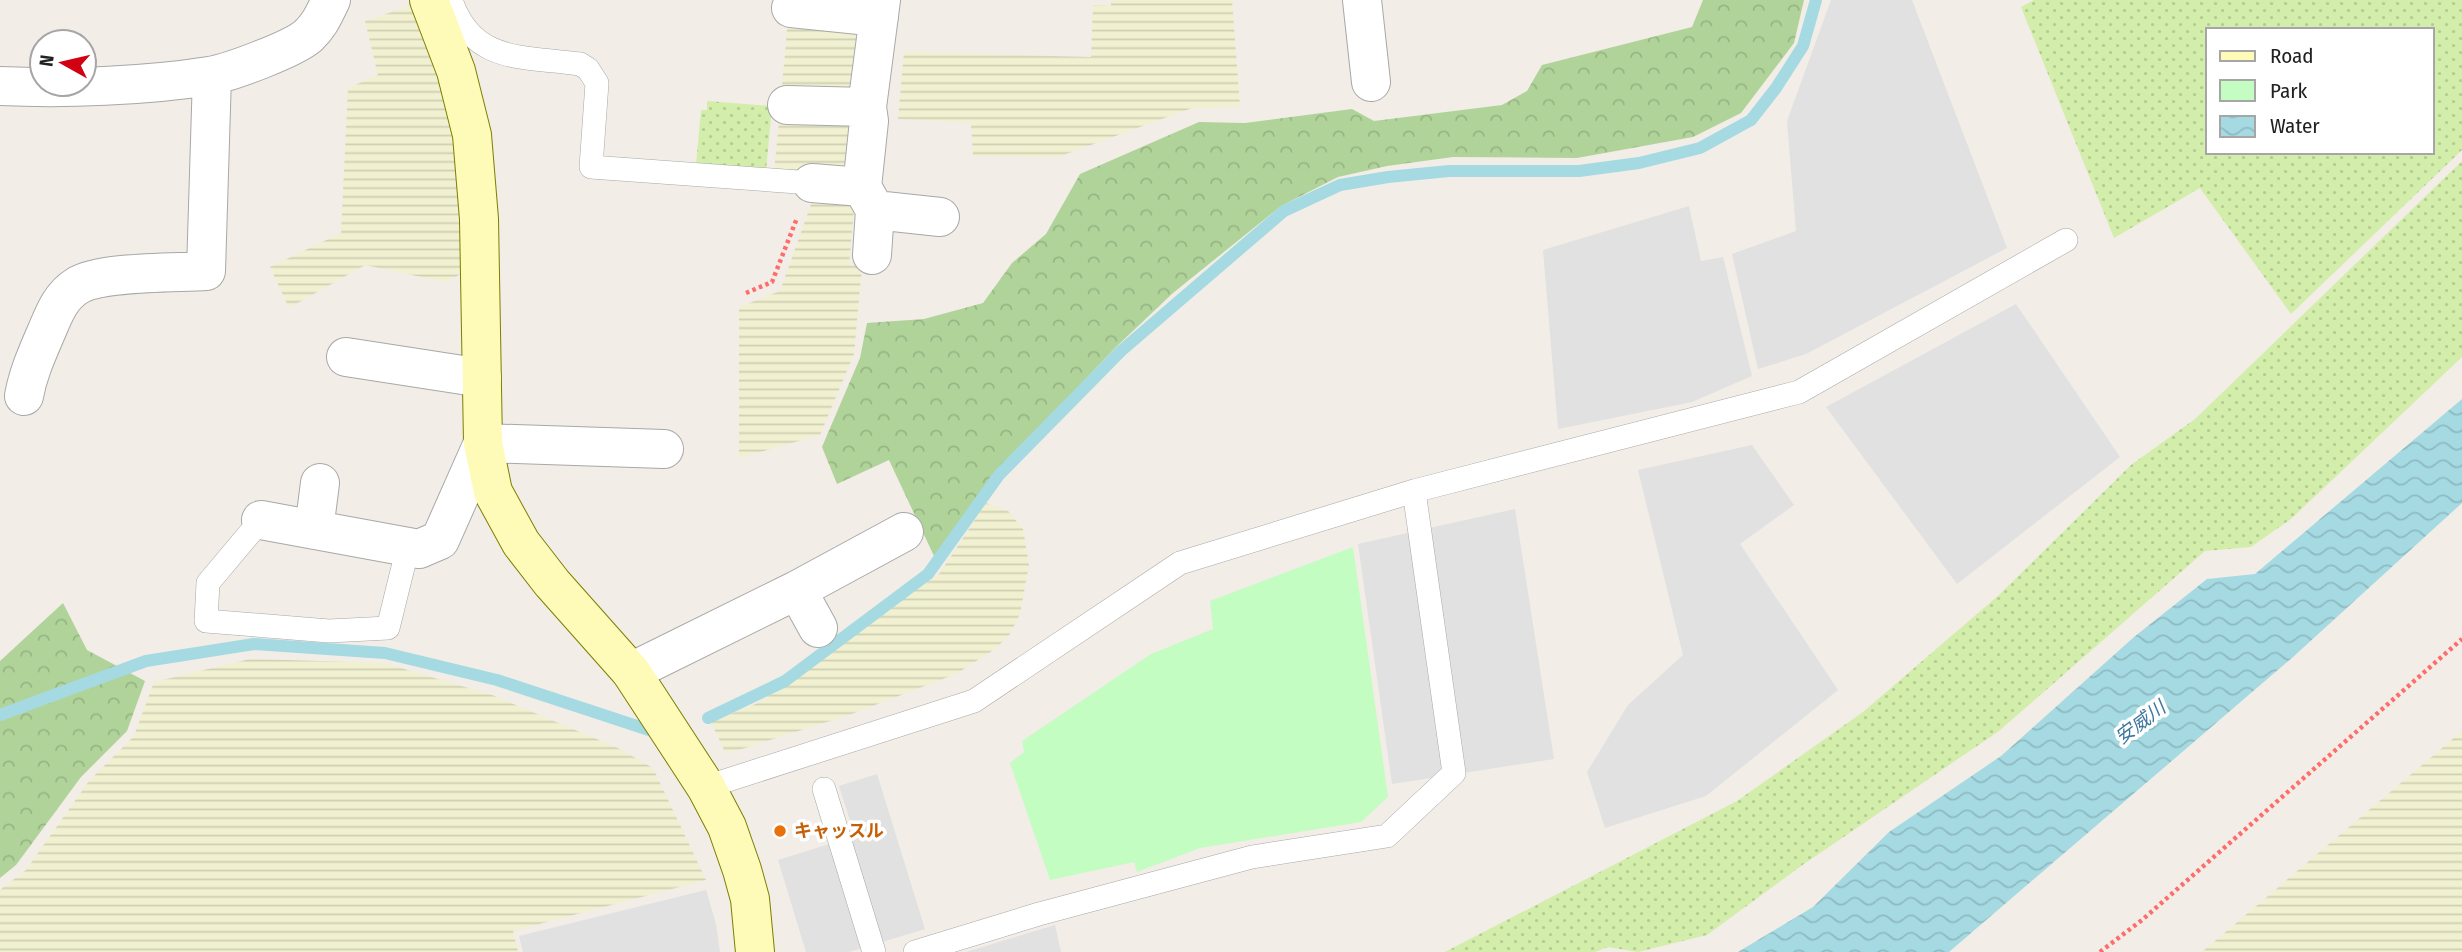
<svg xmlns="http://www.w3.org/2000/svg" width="2462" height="952" font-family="'Fira Sans Condensed','Noto Sans JP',sans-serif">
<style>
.farmland{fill:url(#farmland-rules)}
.grass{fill:url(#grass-dots);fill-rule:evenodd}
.forest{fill:url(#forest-crowns)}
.park{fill:#c3fdc2}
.parking{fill:#e1e1e1}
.water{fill:url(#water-waves)}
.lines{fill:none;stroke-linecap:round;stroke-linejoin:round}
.stream{stroke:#a5dae2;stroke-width:12}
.lane-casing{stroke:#a8a8a8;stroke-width:24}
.street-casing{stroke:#a8a8a8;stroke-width:40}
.secondary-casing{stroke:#7d7f00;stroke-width:40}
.path{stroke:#ff6c6a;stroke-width:4.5;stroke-dasharray:3.5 3.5;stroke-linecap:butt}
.lane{stroke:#fff;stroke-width:23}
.street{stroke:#fff;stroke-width:38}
.secondary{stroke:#fefbb9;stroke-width:38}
.food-dot{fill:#e8710a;stroke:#fff;stroke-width:2.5}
.labels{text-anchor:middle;stroke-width:7;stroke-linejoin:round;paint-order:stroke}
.food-label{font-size:18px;font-weight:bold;fill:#c56008;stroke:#fff;text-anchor:start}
.water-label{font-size:19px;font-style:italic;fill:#3d779f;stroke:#fff}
</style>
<defs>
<pattern id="farmland-rules" width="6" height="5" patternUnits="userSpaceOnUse" patternTransform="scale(1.75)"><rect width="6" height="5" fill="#f1f1d1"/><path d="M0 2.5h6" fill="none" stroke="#ceceb3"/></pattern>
<pattern id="grass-dots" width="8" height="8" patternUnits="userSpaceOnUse" patternTransform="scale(1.75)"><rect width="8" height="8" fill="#d2eeaa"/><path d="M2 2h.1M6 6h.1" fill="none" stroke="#b4cc92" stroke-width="1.8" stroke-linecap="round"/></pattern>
<pattern id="forest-crowns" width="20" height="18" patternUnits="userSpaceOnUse" patternTransform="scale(1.75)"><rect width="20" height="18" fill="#b0d399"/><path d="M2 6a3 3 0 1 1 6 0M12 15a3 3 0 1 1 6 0" fill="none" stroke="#97b584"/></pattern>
<pattern id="water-waves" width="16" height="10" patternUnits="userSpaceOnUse" patternTransform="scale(1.75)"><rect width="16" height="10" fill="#a5dae2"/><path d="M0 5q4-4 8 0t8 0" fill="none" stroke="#8ebbc2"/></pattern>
</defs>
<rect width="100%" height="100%" fill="#f2ede7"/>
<path class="farmland" d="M1111 0H1232L1240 107 1192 108 1058 157 973 156 971 123 898 119 904 52 1091 57 1093 5 1111 6Z
M421 2 459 138 463 273 445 282 365 265 289 308 270 267 341 233 348 88 378 75 365 21Z
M788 21 864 28 856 90 781 96Z
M780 112 854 122 851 176 774 171Z
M814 196 855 198 849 265 862 266 854 354 820 435 739 458V307L780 291Z
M986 503 1008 511 1023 529 1029 565 1020 614 1010 634 995 649 956 674 849 715 726 754 711 722 758 703 940 573Z
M250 659 384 663 492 695 618 748 653 768 706 880 513 931 518 952H0V890L26 870 89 781 134 736 154 682Z
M2462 731V952H2202Z"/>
<path class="grass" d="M2034 0H2462V150L2291 314 2200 188 2114 238 2021 7ZM2208 30H2432V152H2208Z
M707 101 772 106 766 171 696 165 701 110H707Z
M2462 161V357L2291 519 2251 547 2205 551 1999 731 1801 866 1707 935 1638 952 1608 947 1595 952H1445L1737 801 1863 712 1999 595 2131 465 2195 419Z"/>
<path class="forest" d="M1703 0H1804L1794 43 1741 113 1693 137 1577 158 1453 157 1387 166 1338 177 1281 206 1173 293 1116 347 995 474 934 556 889 460 837 484 822 447 860 358 867 323 924 319 983 303 1012 263 1046 234 1080 174 1199 122 1245 123 1352 109 1374 121 1502 105 1527 91 1542 65 1692 27Z
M63 603 87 650 145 681 127 731 81 777 16 865 0 878V661Z"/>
<path class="park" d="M1353 547 1388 797 1361 822 1200 848 1137 872 1134 862 1050 880 1010 763 1024 752 1022 741 1151 654 1213 629 1210 601Z"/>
<path class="parking" d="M1831 0H1912L2007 248 1806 354 1758 369 1732 254 1796 231 1787 121Z
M1689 206 1701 261 1723 257 1752 376 1692 402 1558 429 1543 250Z
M2016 304 2120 457 1957 584 1826 407Z
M1752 445 1794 505 1740 544 1838 690 1706 796 1605 828 1587 772 1628 705 1683 655 1638 470Z
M1515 509 1554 759 1392 784 1358 544Z
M877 774 925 929 849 952H806L778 860 855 836 839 786Z
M706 890 716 924 720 952H523L519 936Z
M1055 925 1061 952H966Z"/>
<path class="water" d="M2462 399V503L2293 657 1949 952H1738L1813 907 1889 832 2001 756 2134 637 2207 579 2255 574Z"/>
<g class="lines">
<path class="stream" d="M0 715 146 661 254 644 385 653 497 680 652 731
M708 718 785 681 928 574 999 475 1121 351 1284 211 1340 185 1388 177 1449 171H1579L1639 163 1700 148 1751 120 1776 88 1803 46 1816 0"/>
<g class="lane-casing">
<path id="lane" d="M451 0C472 64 524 56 580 64L588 69 597 83 591 167 812 183
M261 520 208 583 206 621 329 631 388 628 408 547
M706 787 974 701 1180 563 1414 491 1799 392 2066 240
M824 789 874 952
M915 952 1039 914 1252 857 1387 836 1454 773 1414 491"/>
</g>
<g class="street-casing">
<path id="street" d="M1362 0 1371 82
M791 8 879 17
M0 86C64 89 146 86 209 76 229 73 293 49 308 36 320 25 324 14 331 0
M787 105 867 107
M812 183 862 187 875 210 872 255
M862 187 869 121 867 107 881 0
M875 210 940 217
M346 357 482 378
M24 396C28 374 36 356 45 335 53 317 59 297 77 286 100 271 176 273 206 271L212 76
M261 520 419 549 440 540 483 443 664 449
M314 530 320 483
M797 590 818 628
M631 672 797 590 904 532"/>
</g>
<g class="secondary-casing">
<path id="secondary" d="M429 0 456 71 472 135 479 219 483 443 493 492 521 543 552 583 631 672 706 787 727 827 742 870 750 899 755 952"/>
</g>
<path class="path" d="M746 293 772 282 797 218
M2100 952 2142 920 2462 639"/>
<use href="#lane" class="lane"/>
<use href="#street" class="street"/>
<use href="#secondary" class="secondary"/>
</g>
<circle class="food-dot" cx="780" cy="831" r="7"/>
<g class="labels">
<g class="food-label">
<text x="794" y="837">キャッスル</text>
</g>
<g class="water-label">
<text transform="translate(2140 722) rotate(-37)" y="7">安威川</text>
</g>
</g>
<rect x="2206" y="28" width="228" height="126" fill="#ffffff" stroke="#a6a6a6" stroke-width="2"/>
<rect x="2220" y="51" width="35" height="10" fill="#fefbb9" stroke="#a6a6a6" stroke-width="2"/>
<text x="2270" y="63" font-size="21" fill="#212121">Road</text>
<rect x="2220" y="80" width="35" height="21" fill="#c3fdc2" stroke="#a6a6a6" stroke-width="2"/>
<text x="2270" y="98" font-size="21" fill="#212121">Park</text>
<rect x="2220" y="116" width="35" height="21" fill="url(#water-waves)" stroke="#a6a6a6" stroke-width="2"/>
<text x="2270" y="133" font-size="21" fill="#212121">Water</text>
<g transform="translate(63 63) rotate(278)"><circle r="33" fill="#ffffff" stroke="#a6a6a6" stroke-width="2"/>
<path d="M0-5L12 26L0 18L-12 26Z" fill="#d10013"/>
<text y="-10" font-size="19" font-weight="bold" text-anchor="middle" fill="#212121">N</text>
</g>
</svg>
